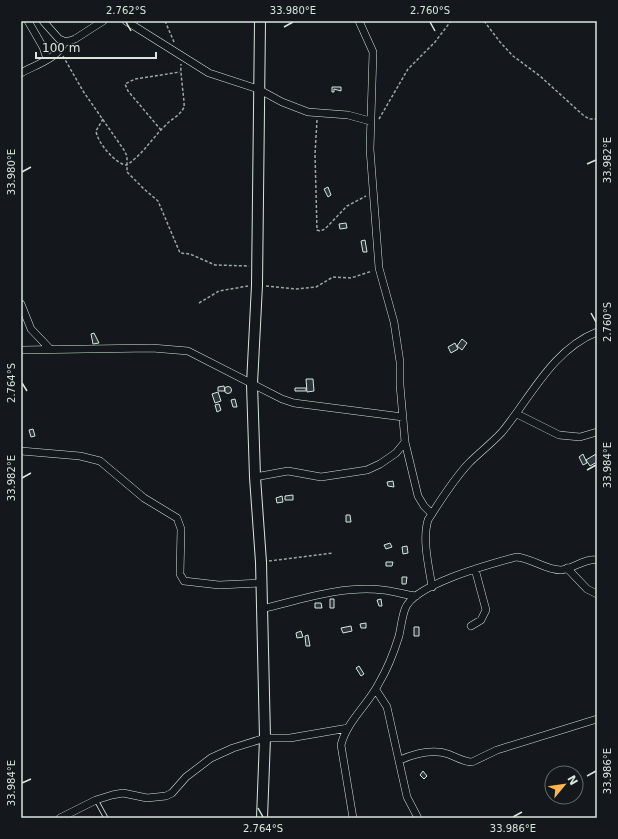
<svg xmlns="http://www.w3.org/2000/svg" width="618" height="839" font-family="'DejaVu Sans',sans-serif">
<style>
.building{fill:#2c363c;stroke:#d8e6dc}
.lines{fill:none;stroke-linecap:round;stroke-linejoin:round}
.lane-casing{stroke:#d8e6dc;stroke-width:5}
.street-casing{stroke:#d8e6dc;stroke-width:8}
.secondary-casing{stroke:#d8e6dc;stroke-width:12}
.path{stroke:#9da8a2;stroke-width:1.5;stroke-dasharray:3 2;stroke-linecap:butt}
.lane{stroke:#14181c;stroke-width:3.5}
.street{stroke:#14181c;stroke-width:7}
.secondary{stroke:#14181c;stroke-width:10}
.ticks{fill:none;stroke:#d8e6dc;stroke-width:1.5}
.neatline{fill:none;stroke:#d8e6dc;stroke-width:1.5}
.ticks-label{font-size:10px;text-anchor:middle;fill:#d8e6dc}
</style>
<rect width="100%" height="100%" fill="#14181c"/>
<path class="building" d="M332 87H341V91L334 89V92H332Z
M328 187 331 195 328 197 324 189Z
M346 223 347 228 340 229 339 224Z
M365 240 367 252H363L361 241Z
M94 333 99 343 93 344 91 334Z
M462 339 467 343 462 350 457 346Z
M455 343 458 349 451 353 448 347Z
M306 379H313L314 391 307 392Z
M224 386 225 391H218V387Z
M224.5 390a3.5 3.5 0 1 1 7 0a3.5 3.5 0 1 1-7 0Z
M295 388H306V391H295Z
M218 392 221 401 215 403 212 394Z
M235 399 237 407H233L231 400Z
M219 404 221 410 217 412 215 405Z
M33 429 35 436 31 437 29 430Z
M583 454 587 463 583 465 579 457Z
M596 454 597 462 590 466 586 460Z
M393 481 394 487 388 486 387 482Z
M293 495V500H285V496Z
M282 496 283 502 277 503 276 498Z
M346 515H350L351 522H346Z
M390 543 392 547 386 549 384 545Z
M407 546 408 553 403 554 402 547Z
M386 562H393L392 566H386Z
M402 577H407L406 584H402Z
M330 599H334V608H330Z
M381 599 382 606H379L377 600Z
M315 603H321L322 608H315Z
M366 623V628H361L360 624Z
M351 626 352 631 343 633 341 628Z
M414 627H419V636H414Z
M301 631 303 637 297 638 296 633Z
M308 635 310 646H306L305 636Z
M359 666 364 674 361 676 356 668Z
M423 771 427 776 424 779 420 775Z"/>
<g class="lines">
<g class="lane-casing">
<path id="lane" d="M96 800 106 818"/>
</g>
<g class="street-casing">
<path id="street" d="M28 21 43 47 47 59
M43 21 59 39 66 42 75 39 103 21
M126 21 209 73 258 89 282 102 308 112 348 115 370 121
M359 21 373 52 370 149 379 268 394 322 400 362V385L405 442 418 496 424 506 432 514
M21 73C35 65 59 58 64 42
M21 304 31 329 50 349
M21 350 152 348 188 351 282 399 294 403 403 417
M517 414 559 435 580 437 597 432
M21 451 80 456 100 461 144 498 177 518 181 529 180 574 184 581 219 585 260 583
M255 477 288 471 321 477 367 470 380 464 396 453 405 442
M567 568 587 589 597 594
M432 587C429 567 422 540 428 520 440 501 453 480 469 463 480 452 492 443 502 432 531 397 552 350 597 332
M261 609C300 600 342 585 383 590 394 591 405 595 416 596
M471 626 481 620 486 610 475 569
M376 690 387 707 407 797 418 818
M400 760C414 754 433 749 448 754 456 757 464 762 472 762L497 750 597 719
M60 818 96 800 112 795 123 793 147 798 166 796 172 793 186 777 211 758 233 748 265 738H290L348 728
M353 818 341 745C347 721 368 705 379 683 388 668 394 652 399 636 401 627 402 617 405 609 414 584 491 564 516 557 532 558 545 570 561 570 573 569 585 558 597 560"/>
</g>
<g class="secondary-casing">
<path id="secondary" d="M260 21 257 285 252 384 255 477 261 562 265 738 262 818"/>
</g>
<path class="path" d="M165 21 174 42
M484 21 500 42 513 56 540 76 583 115 589 119H597
M63 56 83 91 124 150 127 156V172L144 189 158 201 180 253 190 254 215 265 249 266
M103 119 96 131C97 142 116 165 127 165 145 152 151 139 166 125 171 119 181 115 184 107 185 103 180 74 181 64
M379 119 408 69 435 42 451 21
M317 120 315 154 317 230 320 231 325 229 347 206 366 196
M161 130 128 91 125 84 135 79 180 72
M266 286 296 289 316 287 333 277 351 278 372 271
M199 303 219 291 248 286
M269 561 333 553"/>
<use href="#lane" class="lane"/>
<use href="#street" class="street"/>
<use href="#secondary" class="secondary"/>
</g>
<path class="ticks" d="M126 22 131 31M430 22 435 31M284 27 293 22M587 164 596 160M22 172 31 167M591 313 596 322M22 383 27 391M587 470 596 465M22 478 31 473M587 776 596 771M22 783 31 779M258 808 263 817M513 817 522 812"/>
<rect width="618" height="839" fill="none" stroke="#14181c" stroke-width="44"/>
<g transform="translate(564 785) rotate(61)"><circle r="19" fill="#14181c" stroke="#626a69"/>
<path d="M0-3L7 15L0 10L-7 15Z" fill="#ffb74d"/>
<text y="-6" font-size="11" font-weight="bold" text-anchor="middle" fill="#d8e6dc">N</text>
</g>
<path d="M36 52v6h120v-6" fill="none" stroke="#d8e6dc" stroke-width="2"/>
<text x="42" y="52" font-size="12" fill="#d8e6dc" stroke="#14181c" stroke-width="3" paint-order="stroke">100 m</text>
<rect x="22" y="22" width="574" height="795" class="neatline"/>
<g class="ticks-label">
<text x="126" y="14">2.762°S</text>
<text x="293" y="14">33.980°E</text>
<text x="430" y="14">2.760°S</text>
<text transform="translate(607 160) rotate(-90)" y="4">33.982°E</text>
<text transform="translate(11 172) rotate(-90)" y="4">33.980°E</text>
<text transform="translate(607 322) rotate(-90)" y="4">2.760°S</text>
<text transform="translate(11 383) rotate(-90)" y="4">2.764°S</text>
<text transform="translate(607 465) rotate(-90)" y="4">33.984°E</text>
<text transform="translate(11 478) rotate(-90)" y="4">33.982°E</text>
<text transform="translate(607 771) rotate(-90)" y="4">33.986°E</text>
<text transform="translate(11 783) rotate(-90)" y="4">33.984°E</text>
<text x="263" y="832">2.764°S</text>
<text x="513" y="832">33.986°E</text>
</g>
</svg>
